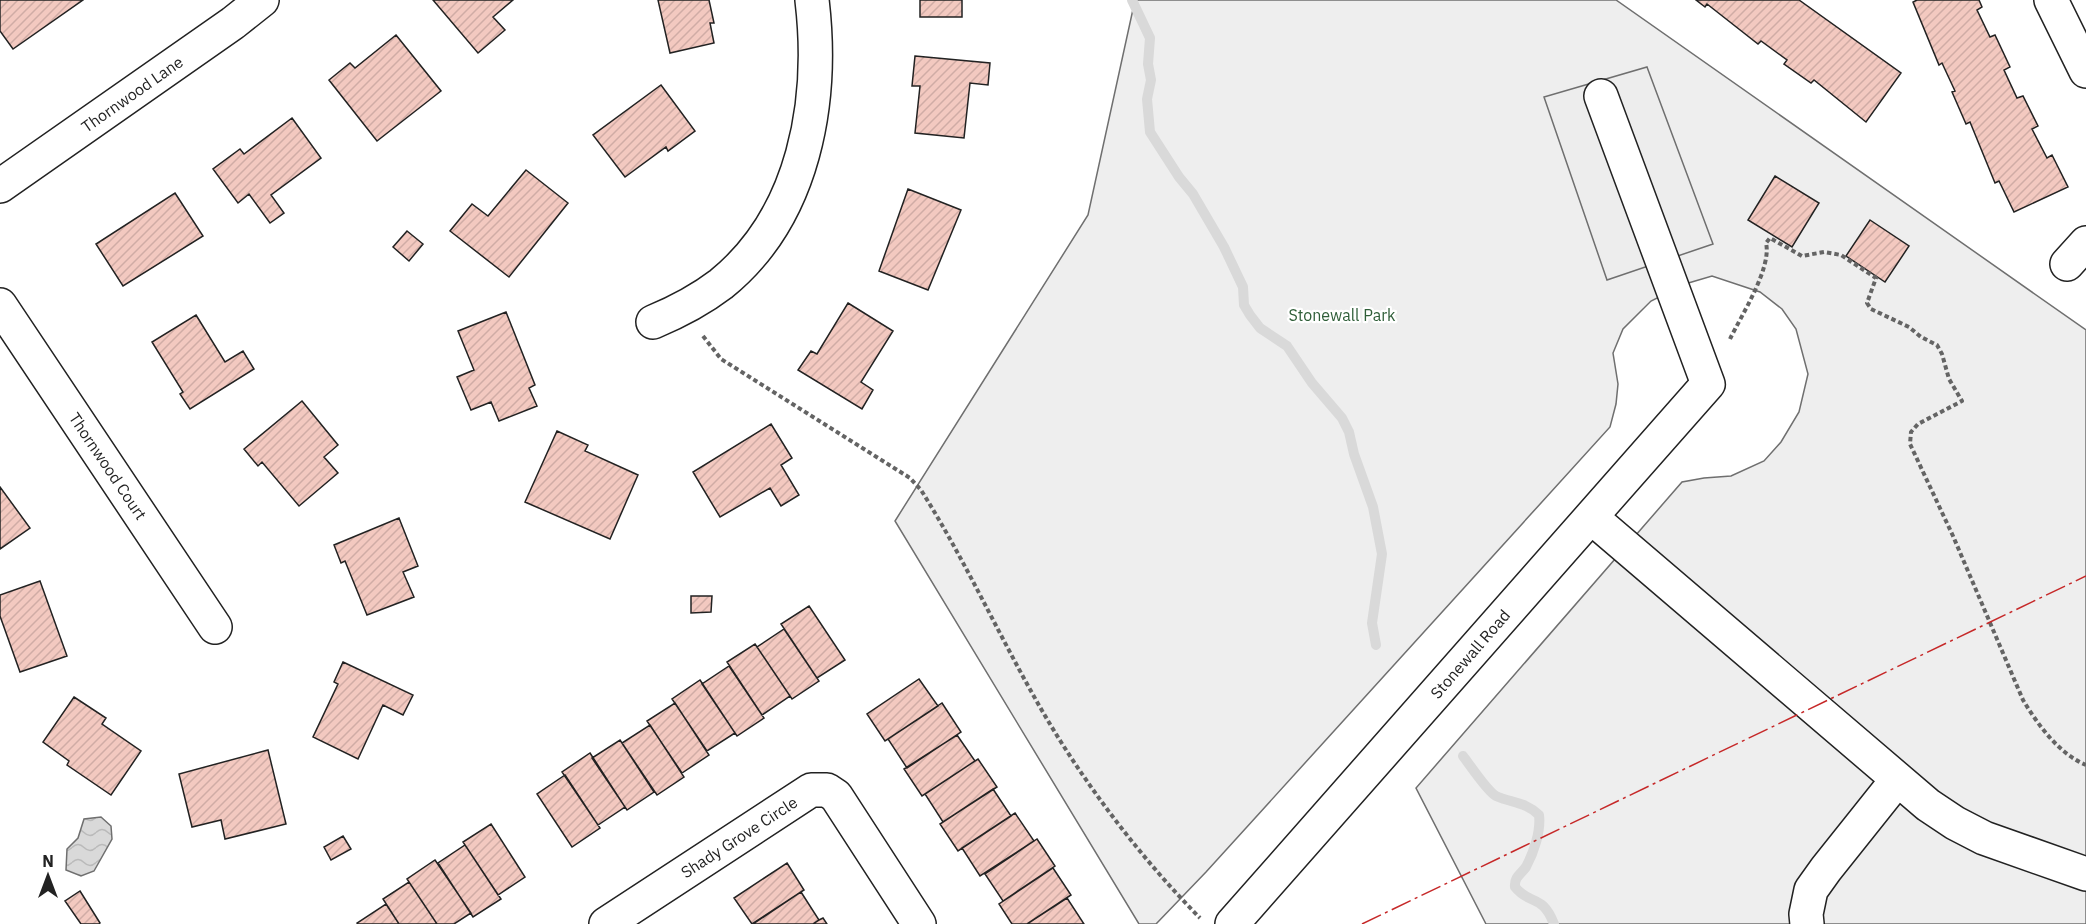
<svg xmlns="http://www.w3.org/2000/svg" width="2086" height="924" font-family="'IBM Plex Sans',sans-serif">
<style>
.park{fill:#eee;stroke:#6f6f6f;stroke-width:1.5}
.parking{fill:#ededed;stroke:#6f6f6f;stroke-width:1.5}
.water{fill:url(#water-waves);stroke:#6f6f6f;stroke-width:1.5}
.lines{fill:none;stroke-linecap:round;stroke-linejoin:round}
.stream{stroke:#d9d9d9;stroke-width:10}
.building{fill:url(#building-hatch);stroke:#222;stroke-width:1.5}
.minor-casing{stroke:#222;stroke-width:36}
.path{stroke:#646464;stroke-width:4;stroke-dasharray:4.5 3;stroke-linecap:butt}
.minor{stroke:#fff;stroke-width:33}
.power{stroke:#c62828;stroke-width:1.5;stroke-dasharray:21 4.5 3 4.5;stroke-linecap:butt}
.labels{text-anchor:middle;stroke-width:4.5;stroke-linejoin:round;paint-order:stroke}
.street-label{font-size:16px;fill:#222;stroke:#fff}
.park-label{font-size:16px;fill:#2f5e38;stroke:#fff}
</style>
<defs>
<pattern id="water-waves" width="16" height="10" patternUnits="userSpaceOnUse" patternTransform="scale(1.5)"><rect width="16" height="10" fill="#d9d9d9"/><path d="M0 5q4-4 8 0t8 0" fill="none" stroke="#bababa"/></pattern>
<pattern id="building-hatch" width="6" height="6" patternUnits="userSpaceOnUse" patternTransform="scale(1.5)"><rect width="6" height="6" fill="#f3c9c0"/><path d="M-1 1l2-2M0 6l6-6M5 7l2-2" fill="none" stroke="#d0aca5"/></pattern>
</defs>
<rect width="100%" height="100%" fill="#fff"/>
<path class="park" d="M1135 0H1616L2086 330V924H1486L1416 788 1682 482 1704 478 1731 476 1764 461 1781 442 1799 412 1808 374 1796 329 1782 309 1760 292 1712 276 1685 284 1651 301 1623 329 1613 353 1618 384 1616 404 1610 427 1206 872 1156 924H1139L895 521 1088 215Z"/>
<path class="parking" d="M1647 67 1713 244 1607 280 1544 97Z"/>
<path class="water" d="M101 817 111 826 112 839 94 871 81 876 66 870 67 849 78 838 84 819Z"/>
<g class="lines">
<path class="stream" d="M1132 0 1150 38 1148 64 1151 80 1147 99 1150 132 1179 177 1193 194 1224 247 1243 287 1244 305 1250 315 1260 328 1287 346 1312 383 1342 418 1349 432 1354 454 1373 507 1382 554 1372 623 1376 645
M1463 756C1470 765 1487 791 1496 796 1512 803 1526 802 1539 815 1541 831 1534 852 1526 867 1521 874 1514 877 1515 887 1530 906 1542 893 1554 924"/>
</g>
<path class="building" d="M0 0H83L13 49 0 31Z
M433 0H513L493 17 505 30 478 53Z
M658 0H709L714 23H710L714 43 670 53Z
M920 0H962V17H920Z
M1696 0H1799L1901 73 1866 122 1814 80 1811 83 1784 64 1787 60 1761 41 1758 44 1707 4 1705 7Z
M1917 0H1979L1982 7 1977 10 1990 37 1995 35 2010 67 2004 70 2017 98 2023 96 2038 126 2032 129 2047 158 2052 155 2068 187 2014 212 1999 181 1995 183 1970 122 1966 124 1952 92 1955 91 1942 63 1939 65 1913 2Z
M396 35 441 91 377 141 329 80 350 63 355 68Z
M915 56 990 63 988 85 970 83 964 138 915 133 920 86H912Z
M661 85 695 131 668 151 666 147 625 177 593 135Z
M292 118 321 158 271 195 284 213 270 223 249 194 238 203 213 169 240 149 244 154Z
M526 170 568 203 509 277 450 231 472 204 488 216Z
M1775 176 1819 203 1792 247 1748 220Z
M908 189 961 210 928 290 879 271Z
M175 193 203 236 123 286 96 244Z
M1870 220 1909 246 1885 282 1846 256Z
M407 231 423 244 409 261 393 247Z
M848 303 893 331 861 382 873 390 862 409 798 370 811 351 817 354Z
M506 312 535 385 529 388 537 406 499 421 491 402 471 410 457 377 474 370 458 331Z
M196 315 225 362 243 351 254 369 190 409 180 394 183 392 152 342Z
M302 401 338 445 324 457 338 473 299 506 262 462 258 466 244 449Z
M771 424 792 458 781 465 799 495 781 506 770 488 720 517 693 472Z
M557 431 588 445 585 451 638 475 610 539 525 502Z
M0 487 30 528 0 549Z
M399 518 418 566 403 572 414 597 367 615 345 561 341 563 334 545Z
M40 581 67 656 20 672 0 616V595Z
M691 596H712L711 612 691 613Z
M809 606 845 660 817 678 781 624Z
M784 629 819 681 792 699 757 647Z
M755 644 790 696 762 715 727 662Z
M343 662 413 695 403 715 383 705 358 759 313 737 338 684 334 682Z
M729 666 764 718 737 736 702 684Z
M919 679 938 706 885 741 867 714Z
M700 680 735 733 707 751 672 699Z
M74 697 106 718 102 724 141 751 111 795 67 765 69 761 43 742Z
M675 703 709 755 682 773 647 721Z
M942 703 961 732 907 768 888 739Z
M650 725 684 777 657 795 622 743Z
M957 735 975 761 922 796 904 769Z
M620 740 654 792 627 810 592 758Z
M268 750 286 824 225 839 221 820 192 827 179 774Z
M590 753 625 807 598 825 562 772Z
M978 759 997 787 943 822 925 794Z
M565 775 600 828 572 847 537 794Z
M993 789 1011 816 958 851 940 824Z
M1015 813 1034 841 980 876 962 848Z
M491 824 525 877 498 895 463 842Z
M343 836 351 849 331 860 324 847Z
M1037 839 1055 866 1003 901 985 874Z
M465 845 501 899 473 917 438 863Z
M435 860 471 913 454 924H437L407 879Z
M787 863 804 890 752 924 734 898Z
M1053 868 1071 895 1027 924H1012L999 904Z
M409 882 437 924H399L383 899Z
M80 891 100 923 99 924H81L65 901Z
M801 892 819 920 813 924H753Z
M1067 898 1084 924H1027Z
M386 904 399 924H358L357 923Z
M823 918 827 924H813L819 920Z"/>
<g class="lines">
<g class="minor-casing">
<path id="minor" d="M2051 0 2086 71
M0 186 233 23 262 0
M2067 264 2086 243
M0 305 215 627
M653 322C677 312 700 300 721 284 805 216 824 101 812 0
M1591 517 1928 805 1955 823 1984 838 2086 874
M606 924 811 790H827L836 796 919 924
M1232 924 1708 384 1601 96
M1807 924 1806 914 1811 890 1826 869 1897 780"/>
</g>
<path class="path" d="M703 336 721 359 910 478 921 490C972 571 1010 661 1061 742 1101 805 1147 864 1200 918
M1730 339C1741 316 1772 268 1766 243L1770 238 1802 256 1824 252 1841 255 1876 278 1867 303 1871 309 1909 327 1921 337 1937 345 1942 354 1949 379 1962 401 1918 424 1911 432 1910 444 1953 536 2023 700C2038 725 2059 754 2086 765"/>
<use href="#minor" class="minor"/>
<path class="power" d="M1362 924 2086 576"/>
</g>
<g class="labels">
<g class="street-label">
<text transform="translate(132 94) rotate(-35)" y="6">Thornwood Lane</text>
<text transform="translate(108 466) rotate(56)" y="6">Thornwood Court</text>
<text transform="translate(1470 654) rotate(-49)" y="6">Stonewall Road</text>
<text transform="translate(739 837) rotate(-33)" y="6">Shady Grove Circle</text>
</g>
<g class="park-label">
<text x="1342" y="321">Stonewall Park</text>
</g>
</g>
<g transform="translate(48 876)" stroke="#ffffff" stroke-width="4.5" paint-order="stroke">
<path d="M0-4.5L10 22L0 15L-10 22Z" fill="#222222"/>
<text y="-9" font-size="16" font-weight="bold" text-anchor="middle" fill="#222222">N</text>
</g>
</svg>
